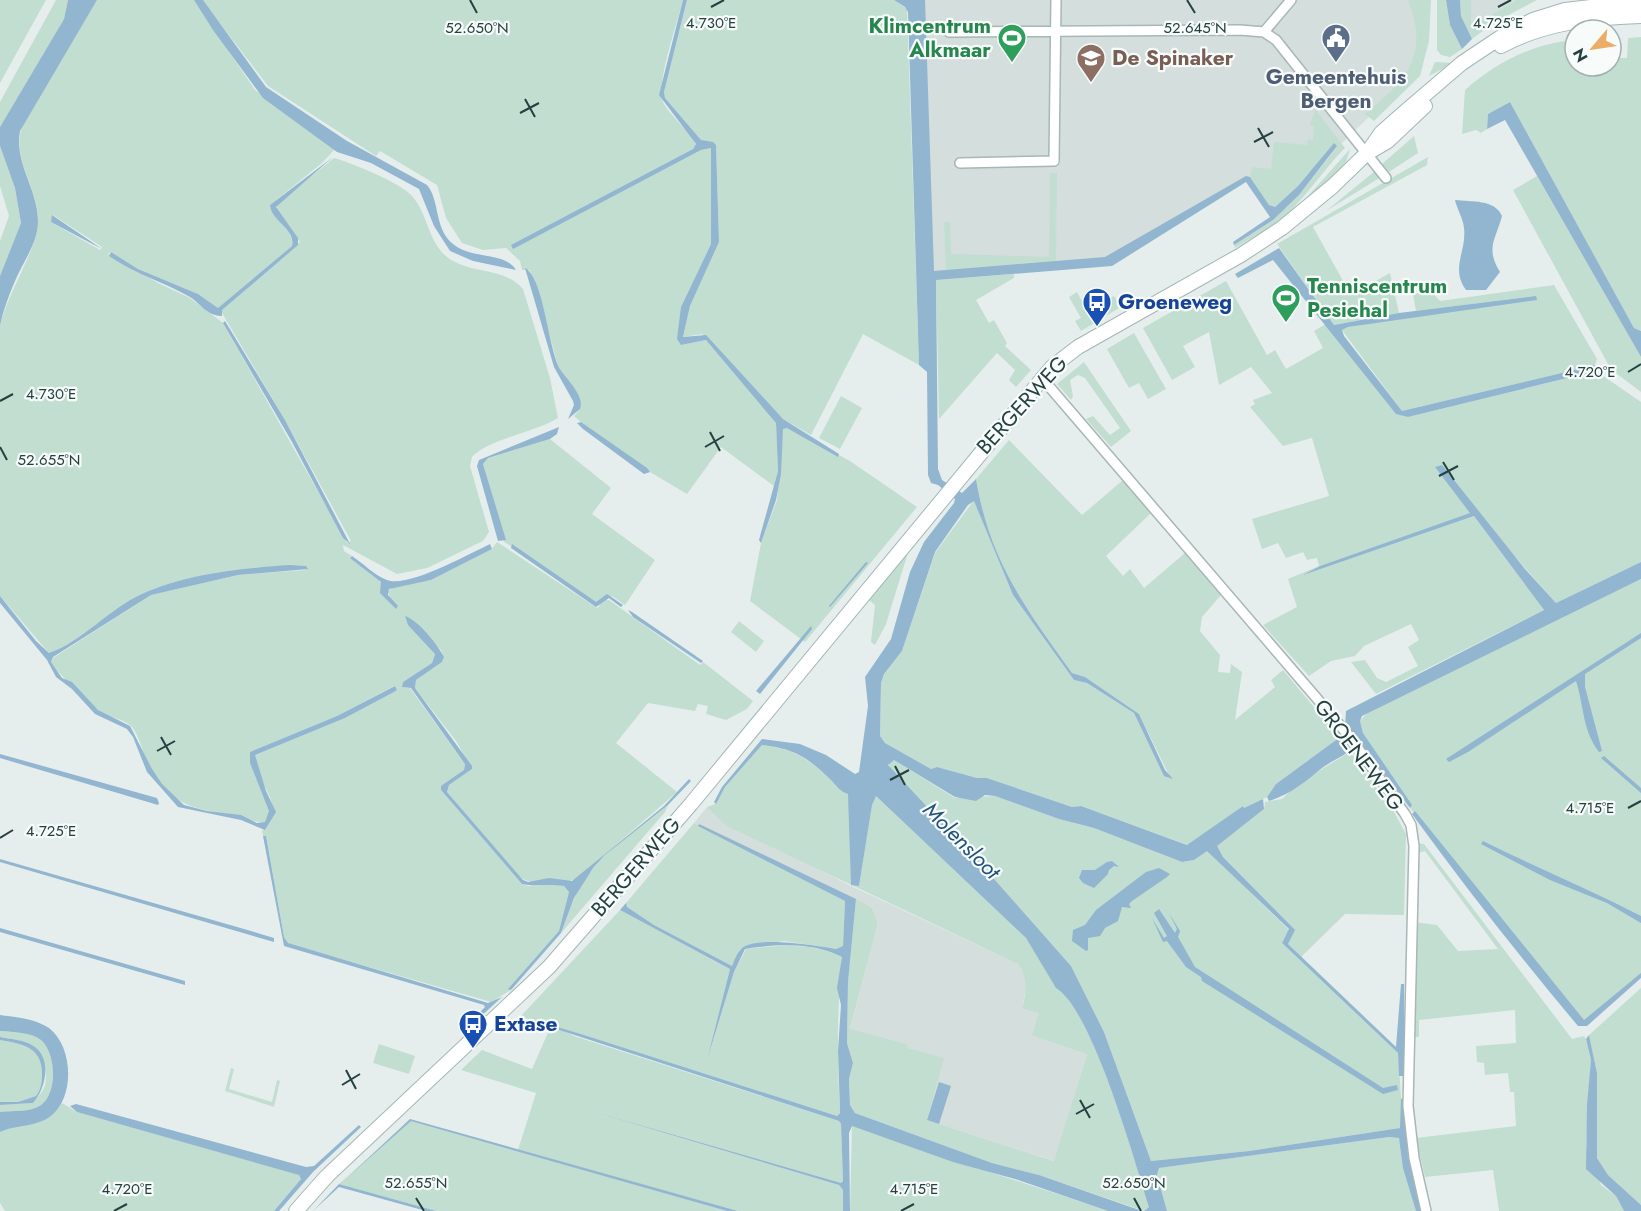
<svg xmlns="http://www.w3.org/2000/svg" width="1641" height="1211" font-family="Jost,sans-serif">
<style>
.built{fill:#d4dedd}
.green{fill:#c1ded1;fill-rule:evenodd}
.water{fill:#92b5d0}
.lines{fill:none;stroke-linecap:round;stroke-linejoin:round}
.minor-casing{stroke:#a8b6b6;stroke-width:12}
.secondary-casing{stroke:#a2b7b6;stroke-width:16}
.minor{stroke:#fff;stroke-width:9}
.secondary{stroke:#fff;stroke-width:14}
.ticks{fill:none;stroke:#254040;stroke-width:2}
.labels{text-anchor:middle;stroke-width:4.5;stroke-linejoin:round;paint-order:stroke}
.leisure-label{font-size:21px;font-weight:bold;fill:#27864d;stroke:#f7fbfa;text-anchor:end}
.education-label{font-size:21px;font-weight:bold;fill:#785e54;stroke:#f7fbfa;text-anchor:start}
.service-label{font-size:21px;font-weight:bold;fill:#4e5e75;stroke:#f7fbfa}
.transit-label{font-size:21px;font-weight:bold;fill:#164399;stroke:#f7fbfa;text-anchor:start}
.street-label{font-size:21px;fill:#254040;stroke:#f7fbfa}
.water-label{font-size:22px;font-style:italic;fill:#21527a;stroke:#f7fbfa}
.ticks-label{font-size:15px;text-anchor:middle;fill:#254040;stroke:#f7fbfa;stroke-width:4.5;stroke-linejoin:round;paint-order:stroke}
</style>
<rect width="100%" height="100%" fill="#e6eeed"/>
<path class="built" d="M918 0H1421L1422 50 1403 84 1311 173 1246 180 1110 262 926 278Z
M1471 0H1516L1471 29Z
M707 807 716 815 849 885 1018 964 1024 973 1027 985 1022 1007 1039 1012 1087 1053 1055 1161 927 1120 943 1058 909 1048 907 1044 850 1030 878 923 872 908 694 823Z"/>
<path class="green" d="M0 0H46L0 83Z
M56 0H68L64 19 0 127V102Z
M97 0H194L255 90 335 149 322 163 270 205C272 221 295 229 292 246L218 308 198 294 138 269 111 252 108 254 158 283 190 298 223 323 347 543 351 541 285 420 222 313V310L300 242 277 210V204L334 158C352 163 401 183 412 196 430 216 427 246 453 261 476 274 505 268 523 289L550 378 558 418C535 432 487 440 472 457L470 466 489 532 483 541 427 568 397 574 343 545 344 551 352 556 350 557 381 582V593L390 598 388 591 393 587 431 580 492 549 497 542 597 608 600 606 503 541 505 539 483 464 488 458 550 439 611 488 592 514 655 560 625 605 612 596 605 600H609L700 665 703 662 753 701 747 709 726 720 706 714 708 706 698 704 695 711 648 703 616 743 677 792 579 877C567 885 530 887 519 876L447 792 449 785 472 769 456 741 415 688 416 680 442 662 444 657 441 650 411 619 435 653 432 663 403 682 402 687 410 688 465 764 464 770 441 790 522 884 528 886 545 883 564 886 569 892 559 931 509 988 511 990 491 1002 299 947 288 943 284 937 266 836H263L262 830H265C287 798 254 787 255 755L345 718 394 692 397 690 394 686 337 716 250 752V763L270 811 265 822C254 824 242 815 230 814 187 809 167 801 147 761 142 750 139 736 132 727 124 719 112 718 103 713 94 708 56 671 51 663L53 658 151 595 238 575 305 570 306 566C266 564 173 575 139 596 112 611 76 644 49 653L0 596V326C7 293 37 250 38 223 40 187 8 158 24 121ZM53 215 96 243 102 247 100 250 51 222Z
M202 0H683C678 21 654 88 664 104 673 119 688 129 696 145L693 149 512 245 513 248 701 150 711 148V244L681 307V345L706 340 773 418 776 423 778 471 774 486 721 447 687 494 650 472 581 422 574 416 580 409 575 391 558 366 535 281 529 270H522L520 261 506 248 483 250 462 243 446 218 437 185 380 151 376 156 268 86Z
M687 0H894L907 9 919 365 863 334 811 435 783 419 702 334 683 337 690 306 719 242 716 145 701 140 665 98 664 92Z
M1408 0H1431L1429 41 1420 76 1374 121 1365 114C1407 80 1430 55 1408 0Z
M1437 0H1446L1450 25 1462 49 1450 57 1441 55 1437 50Z
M1460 0H1471V28L1516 0H1537L1495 22 1472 39 1461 16Z
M1641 37V331L1634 328 1510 102 1488 114 1487 129 1481 133 1476 130 1462 134 1465 90C1495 63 1534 43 1575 40V66H1611V39L1619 38 1620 58H1627L1628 38Z
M1435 62 1454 63 1429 76Z
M1315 109 1345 148C1327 166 1314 186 1296 205 1280 223 1256 235 1235 248L1234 245 1273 220 1299 195 1337 147 1334 143 1298 186 1275 207 1269 205 1250 177 1252 167 1271 169 1274 142 1307 145 1308 139 1313 140 1314 126 1310 125Z
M1414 136 1418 153 1389 172 1382 164Z
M0 146 15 188 21 223 0 276V241L9 216 0 186Z
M1350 149 1346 162 1302 207 1301 204Z
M1428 157 1427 165 1313 227 1351 295 1390 273 1399 313 1334 325 1277 244Z
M1375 171 1381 177 1326 211Z
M1050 173H1057L1056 261 946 270 944 222H950L951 254 1049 257Z
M1537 176 1641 357V392L1613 371 1608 364 1513 190Z
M1014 274V278L976 300 989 323 994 320 1007 343 1005 346 1031 370 1016 387 1009 380 1015 370 997 353 939 419 936 280Z
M1226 281 1267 355 1275 350 1286 369 1323 348 1314 331 1326 324 1396 413 1408 417 1596 371 1641 402V562L1556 603 1436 467 1471 513 1320 566 1308 573 1474 516 1544 610 1376 694 1351 662 1365 660 1377 678 1386 682 1418 666 1408 647 1419 640 1411 624 1364 646 1355 656 1331 661 1309 676 1263 625 1297 607 1288 579 1319 566 1317 558 1307 560 1303 552 1286 558 1278 543 1262 549 1252 519 1329 496 1312 438 1283 446 1250 407 1255 404 1253 400 1272 393 1251 367 1219 385 1209 332 1183 346 1195 367 1172 380 1143 328Z
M1554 285 1597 359 1595 365 1402 411 1342 330 1348 327 1535 296 1416 311 1413 294 1431 291 1440 301Z
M1077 292 1087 311 1114 296 1121 307 1081 331 1075 321 1081 318 1069 297Z
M1134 333 1166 389 1148 399 1139 383 1129 388 1107 349Z
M1084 362 1131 431 1111 447 1086 419 1093 416 1110 435 1120 428 1085 378 1078 375 1070 380 1073 396 1071 400 1057 384Z
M841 396 862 408 840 449 819 438Z
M787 427 850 461 917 507 805 642 750 601 761 543 777 500 783 429Z
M1009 440 1082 515 1123 480 1151 513 1106 556 1123 576 1130 569 1144 588 1185 553 1221 595 1202 617 1200 631 1220 655 1218 672 1230 673 1231 664 1242 672 1235 720 1275 687 1271 680 1283 670 1334 731 1336 740 1276 784 1267 797 1244 808 1243 806 1188 845 1081 806 1072 807 987 778H977L937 767 931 769 885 743 880 736 881 683 884 674 902 651 935 553 974 500 1013 595 1074 680 1087 683 1134 713 1164 775H1169L1139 714 1085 677 1072 673C1025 607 990 562 976 479Z
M911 543 886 624 875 645 871 642 875 605 866 598Z
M1641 579V974L1581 1026 1410 808 1411 805 1363 733 1360 721 1367 713Z
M739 621 764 641 756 652 731 632Z
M762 745C795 749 805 757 830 779 837 785 839 791 848 794L859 886 873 797 876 796 1026 938 1056 987C1092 1009 1135 1162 1149 1207L1144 1211 1039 1175 992 1163 855 1113 850 1105 849 1079 853 1063 847 1043 848 982 856 899 872 908 878 923 850 1029 907 1044 909 1048 944 1058 927 1120 1054 1161 1087 1054 1032 1035 1039 1013 1022 1008C1027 991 1028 978 1018 964L727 826 707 807 715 804 725 787Z
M1348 753 1354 756 1394 812 1406 834 1404 915 1345 914 1301 957 1288 944 1294 930 1223 857 1216 846 1264 809 1265 802 1282 799 1296 785Z
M894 760 955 798 995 796 1059 819 1094 828 1182 862 1194 860 1207 850 1289 930 1282 943 1398 1053 1402 1111 1400 1128 1249 1151 1151 1161 1104 1032 1071 966 987 871 889 769V762Z
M668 805 665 812 561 933C568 916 573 897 583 882 604 849 639 830 668 805Z
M694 823 845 901 843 946 836 949 784 941 740 949 732 966 654 925 627 907 626 903Z
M1417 843 1424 844 1572 1039 1584 1036 1586 1039 1591 1060 1586 1146 1601 1185 1616 1196 1624 1211H1499L1493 1170 1425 1177 1416 1138 1516 1126 1514 1092H1510L1508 1073 1485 1075 1484 1063 1477 1062 1476 1046 1516 1043 1515 1010 1419 1020V1037H1411L1414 922 1437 925 1458 951 1498 949 1425 851 1418 853Z
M620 910 730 969 707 1060 734 972 746 949C777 945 812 942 842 957 837 1009 837 1061 840 1113L837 1116 551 1025 574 1036 839 1121 841 1124 843 1181 841 1183 591 1111 839 1185 843 1190V1211H738L518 1150 536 1093 461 1070 482 1050 532 1069 550 1028 521 1016Z
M1641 988V1205L1608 1175 1597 1158V1073L1589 1035Z
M0 1031C13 1032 30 1032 41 1040 56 1053 58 1093 41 1105 29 1113 14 1110 0 1112V1105L33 1103C36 1098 42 1093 44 1088 49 1075 44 1052 32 1045 23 1040 10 1039 0 1037Z
M0 1040C23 1044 42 1047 42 1074 42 1083 41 1089 36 1096L18 1102H0Z
M379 1044 415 1056 409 1074 373 1063Z
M231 1068 234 1069 229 1089 272 1102 277 1080 280 1081 274 1107 225 1091Z
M62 1103 77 1112 292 1172 299 1175 301 1179 274 1211H5L0 1203V1132C25 1120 42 1130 62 1103Z
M411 1120 727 1211H436L339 1184Z
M852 1126C937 1156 1023 1182 1108 1211H850Z
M1388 1137 1399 1138 1416 1211H1167L1157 1175 1159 1168Z"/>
<path class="water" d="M68 0H97L20 131C14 163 38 189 38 221 38 243 23 262 15 281 9 295 3 311 0 326V276L21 223 15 188 0 146V127L64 19Z
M194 0H203L266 87 347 141 427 185C440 200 434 229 453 244 472 260 504 251 516 270L473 261 450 251 434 226 419 189 371 163 337 152 263 98 213 30Z
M683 0H687L664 92 665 98 701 140 713 142 716 145 719 242 690 306 683 337 706 335 783 419 839 454 838 457 787 428 783 429 781 474 776 500 761 543 759 540 778 471 776 423 706 340 681 345 677 339 681 307 711 244V148L701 150 513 249 511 245 693 149 696 144 659 95Z
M894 0H925L934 271 1105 257 1246 176 1250 177 1269 205 1275 207 1298 186 1334 143 1337 146 1299 195 1273 220 1234 245 1233 242 1270 217 1246 182 1112 266 936 280 938 469 942 480 962 493 976 479C990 562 1025 607 1072 673L1085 677 1139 714 1165 770 1173 779 1164 776 1134 713 1087 683 1074 680 1013 595 974 501 968 505 935 552 902 651 884 674 881 683 880 736 885 743 931 769 937 767 977 778H987L1072 807 1081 806 1187 845 1243 806 1244 808 1263 799 1264 809 1217 846 1223 857 1295 930 1288 944 1396 1047 1401 984H1404V1076H1399L1398 1053 1282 943 1289 929 1207 851 1194 860 1182 862 1094 828 1059 819 995 796 985 795 976 801 955 797 894 760 888 765 987 871 1071 966 1104 1032 1151 1161 1249 1151 1400 1128 1401 1099 1404 1098 1408 1156 1422 1211H1416L1403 1168 1399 1138 1389 1137 1159 1168 1157 1175 1167 1211H1144L1149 1207C1135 1162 1092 1009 1056 988L1026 938 876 796 872 805 859 886 851 885 848 794C839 791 837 786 831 780 807 757 795 749 762 745L725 787 716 804 714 802 722 787 762 739 800 744 826 755 855 774 859 772 868 706 865 677 891 639 910 572 924 542 954 503 955 499 938 485 931 483 928 475 927 372 919 365 908 12 905 7Z
M1446 0H1460L1461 16 1472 39 1462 49 1450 25Z
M1510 102 1634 328 1641 331V357L1505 120 1487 129 1488 114Z
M333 157 276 207 298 238V245L222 310V316C207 316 201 304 190 297 164 282 135 274 109 256L111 252 138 269 198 294 218 308 292 246C296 229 271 221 270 205Z
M1455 200C1471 202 1495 199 1502 216 1496 239 1485 248 1500 272L1486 290H1466C1450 268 1467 251 1464 228 1463 218 1457 209 1455 200Z
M52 215 102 249 51 222Z
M1279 248 1334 325 1399 313 1536 296 1537 300 1348 327 1342 330 1344 336 1402 411 1595 365 1596 371 1408 417 1396 414 1273 260 1238 278 1235 274Z
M525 268C544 278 548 348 560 369 567 380 585 396 580 409L568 419 574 405 573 401 554 367Z
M225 321 285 420 350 544 343 538 292 442 223 323Z
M581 422 647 468 650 472 644 474 583 429 577 423Z
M559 427 557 434 550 439 488 458 483 464 506 540 498 541 477 466 479 460Z
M1442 465 1525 569 1556 603 1641 562V579L1362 716 1360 721 1363 733 1412 805 1410 808 1353 734V748C1345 756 1331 761 1322 768 1305 782 1291 794 1269 801L1267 797 1276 784 1336 740 1334 731 1345 727 1346 711 1544 610 1474 516 1303 575 1320 566 1470 513 1435 467Z
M490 544 492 549 431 580 389 589 388 595 398 606 396 609 380 593 381 582 350 558 352 556C363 563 375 576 387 580 408 588 469 554 490 544Z
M512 544 596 602 607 594 623 605 621 607 609 598 596 607 511 548Z
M866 562 868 563 830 607 829 606Z
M290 565 306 566 308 569 238 575 151 595 53 657 51 662 62 678 72 682 98 710 130 726 152 769 162 784 184 805 207 811 241 815 257 823 265 822 269 811 250 763V752L337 716 395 686 397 690 394 692 345 718 255 755 266 791 276 812 265 830 241 820 178 807 147 772 133 737 127 729 95 714 72 689 56 677 47 660 0 603V596L36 641 49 653C83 641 109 609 142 594 184 574 244 568 290 565Z
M628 610 632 612 703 661 701 663 633 617Z
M405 616C418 620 438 645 444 657L442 662 416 680 415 688 472 766V769L449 785 447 792 523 880 528 882 549 878 572 881 664 806 689 779 691 781 668 805 605 855 593 868 574 898 561 933 511 990 508 989 559 931 569 892 564 886C553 884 527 886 522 884L441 790V786L464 770 465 764 411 688 402 687 403 682 432 663 435 654 408 625Z
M811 626 812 629 760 694 756 691Z
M1641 633V638L1585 674V687L1602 751 1599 752C1582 730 1584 705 1576 681L1468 752 1449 762 1446 759Z
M0 754 157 798 159 803 158 805 0 758Z
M1604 756 1641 788V793L1601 758Z
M1415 811 1584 1020 1641 973V978L1587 1026H1578C1520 957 1465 887 1412 814Z
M699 824 856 899 848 982 847 1043 853 1063 849 1079 850 1105 855 1113 992 1163 1039 1175 1142 1211H1108L1015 1179 953 1162 852 1126 849 1133 850 1211H843V1190L839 1185 591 1111 841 1183 843 1181 841 1124 839 1121 550 1027 551 1025 587 1036 837 1116 840 1113 838 1051 841 1005 837 988 842 957C813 942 776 944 745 949L734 972 707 1060 730 969 620 910 626 903 627 907 654 925 732 966C734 961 737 953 741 949 755 935 817 946 836 949L843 946 845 901 698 826Z
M263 836H266L284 937 288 943 488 1003 502 997 465 1031 463 1029 485 1007 484 1005 284 946Z
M1483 841C1535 867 1589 889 1641 916V923L1607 903 1550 880 1481 844Z
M0 859 251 931 274 938V942L0 862Z
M1112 861 1119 867 1114 866 1109 870 1108 874 1094 888 1083 883 1079 878 1082 870H1095L1107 862Z
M1159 868 1170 874 1167 877 1132 901 1129 904 1131 908 1122 907 1118 921 1105 928 1100 936 1088 938V950L1086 951 1072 941 1073 930 1085 925 1096 910 1146 872Z
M1159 909 1175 933 1177 929 1169 913 1180 931 1178 937 1195 967 1383 1088 1397 1085 1398 1090 1383 1094 1202 981 1201 977 1186 967 1167 941 1163 942 1152 918 1164 938 1167 936 1154 913Z
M0 928 185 981V985L0 932Z
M0 1015C15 1017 36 1019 49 1028 73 1046 75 1096 52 1115 36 1128 17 1124 0 1132V1112C14 1110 29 1113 41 1105 58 1093 56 1053 41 1040 30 1032 13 1032 0 1031Z
M1589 1035 1597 1073V1158L1608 1175 1641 1205V1211H1624L1616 1196 1586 1169 1587 1105 1591 1060 1586 1039Z
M0 1037C10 1039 24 1040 32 1045 53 1057 46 1089 33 1103L0 1105V1102H18L36 1096C41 1089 42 1083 42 1074 42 1047 23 1044 0 1040Z
M939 1082 951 1086 939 1124 927 1120Z
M76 1104 306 1167 314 1166 359 1125 361 1127 313 1172 279 1211H274L301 1179 299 1175 77 1112 70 1106Z
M410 1119 738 1211H727L411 1121 349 1176Z
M339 1184 436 1211H426L339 1187 313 1211Z"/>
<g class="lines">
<g class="minor-casing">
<path id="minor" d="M949 32 1240 30 1264 32 1276 40 1386 178
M1264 32 1291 0
M960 163 1054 161 1056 0
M1041 377 1350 737 1405 814 1411 825 1414 846 1408 1106 1414 1158 1426 1211"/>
</g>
<g class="secondary-casing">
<path id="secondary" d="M1501 46C1546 22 1591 18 1641 16
M1371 151 1388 141 1425 106
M296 1211 327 1176 549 967 691 804 1052 367 1078 347 1241 255 1282 228 1333 186 1367 153 1381 133 1407 110 1462 63 1507 33 1533 20 1565 10 1591 7H1641"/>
</g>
<use href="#minor" class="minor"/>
<use href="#secondary" class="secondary"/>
</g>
<path class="ticks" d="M470 0 477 13M1187 0 1195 13M711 7 724 0M1498 7 1511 0M525 99 535 117M520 113 539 103M1258 128 1269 147M1254 142 1273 132M1628 372 1641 364M0 401 13 394M710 432 720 451M0 447 7 460M705 447 724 436M1443 462 1454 480M1439 476 1458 466M161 737 171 755M157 751 175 741M895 766 905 785M890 780 909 770M1628 808 1641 801M0 838 13 830M346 1070 356 1089M342 1085 360 1074M1080 1100 1090 1118M1076 1114 1094 1104M416 1198 424 1211M1134 1198 1141 1211M114 1211 127 1204M901 1211 914 1204"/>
<defs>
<g id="stadium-pin" transform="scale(1.5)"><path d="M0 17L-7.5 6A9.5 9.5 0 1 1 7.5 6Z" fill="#2e9e5b" stroke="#f7fbfa"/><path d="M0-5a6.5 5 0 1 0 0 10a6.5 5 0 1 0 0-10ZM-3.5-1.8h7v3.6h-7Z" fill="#fff"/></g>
<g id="civic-pin" transform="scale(1.5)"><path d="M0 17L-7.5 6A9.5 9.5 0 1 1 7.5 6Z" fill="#5c6f8a" stroke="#f7fbfa"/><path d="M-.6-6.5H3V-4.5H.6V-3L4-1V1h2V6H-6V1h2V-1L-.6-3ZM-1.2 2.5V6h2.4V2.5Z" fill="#fff"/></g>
<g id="school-pin" transform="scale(1.5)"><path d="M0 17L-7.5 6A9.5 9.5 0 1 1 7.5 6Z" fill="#8d6e63" stroke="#f7fbfa"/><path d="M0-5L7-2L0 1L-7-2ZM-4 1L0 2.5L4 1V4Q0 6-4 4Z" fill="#fff"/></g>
<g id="bus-pin" transform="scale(1.5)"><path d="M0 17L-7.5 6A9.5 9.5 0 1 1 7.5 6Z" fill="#1a4fb4" stroke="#f7fbfa"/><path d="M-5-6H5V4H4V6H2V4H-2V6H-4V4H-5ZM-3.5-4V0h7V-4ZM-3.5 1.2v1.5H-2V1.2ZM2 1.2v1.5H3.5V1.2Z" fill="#fff"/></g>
</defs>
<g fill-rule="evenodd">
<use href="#stadium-pin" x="1012" y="38"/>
<use href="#civic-pin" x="1336" y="38"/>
<use href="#school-pin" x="1091" y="58"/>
<use href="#stadium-pin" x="1286" y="298"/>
<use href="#bus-pin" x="1097" y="302"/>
<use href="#bus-pin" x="473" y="1024"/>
</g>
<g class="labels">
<g class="leisure-label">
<text x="991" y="33">Klimcentrum<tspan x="991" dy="24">Alkmaar</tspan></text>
<text x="1307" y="293" text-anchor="start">Tenniscentrum<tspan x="1307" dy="24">Pesiehal</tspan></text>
</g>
<g class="education-label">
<text x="1112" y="65">De Spinaker</text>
</g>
<g class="service-label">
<text x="1336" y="84">Gemeentehuis<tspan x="1336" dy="24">Bergen</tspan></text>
</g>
<g class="transit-label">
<text x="1118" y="309">Groeneweg</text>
<text x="494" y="1031">Extase</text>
</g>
<g class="street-label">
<text transform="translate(1022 405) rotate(-48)" y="7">BERGERWEG</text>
<text transform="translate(1359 755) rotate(53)" y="7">GROENEWEG</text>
<text transform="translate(636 867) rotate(-49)" y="7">BERGERWEG</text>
</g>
<g class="water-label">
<text transform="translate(962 840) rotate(45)" y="8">Molensloot</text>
</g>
</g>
<g class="ticks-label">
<text x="711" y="28">4.730°E</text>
<text x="1498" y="28">4.725°E</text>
<text x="1195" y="33">52.645°N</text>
<text x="477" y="33">52.650°N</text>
<text x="1590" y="377">4.720°E</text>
<text x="51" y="399">4.730°E</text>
<text x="49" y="465">52.655°N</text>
<text x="1590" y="813">4.715°E</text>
<text x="51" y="836">4.725°E</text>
<text x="416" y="1188">52.655°N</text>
<text x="1134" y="1188">52.650°N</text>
<text x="127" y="1194">4.720°E</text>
<text x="914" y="1194">4.715°E</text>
</g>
<g transform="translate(1593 48) rotate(241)"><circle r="28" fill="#f7fbfa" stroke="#a3b0b0" stroke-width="1.5"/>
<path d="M0-4.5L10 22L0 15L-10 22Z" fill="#ecad67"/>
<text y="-9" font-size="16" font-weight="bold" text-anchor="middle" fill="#254040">N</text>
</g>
</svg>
